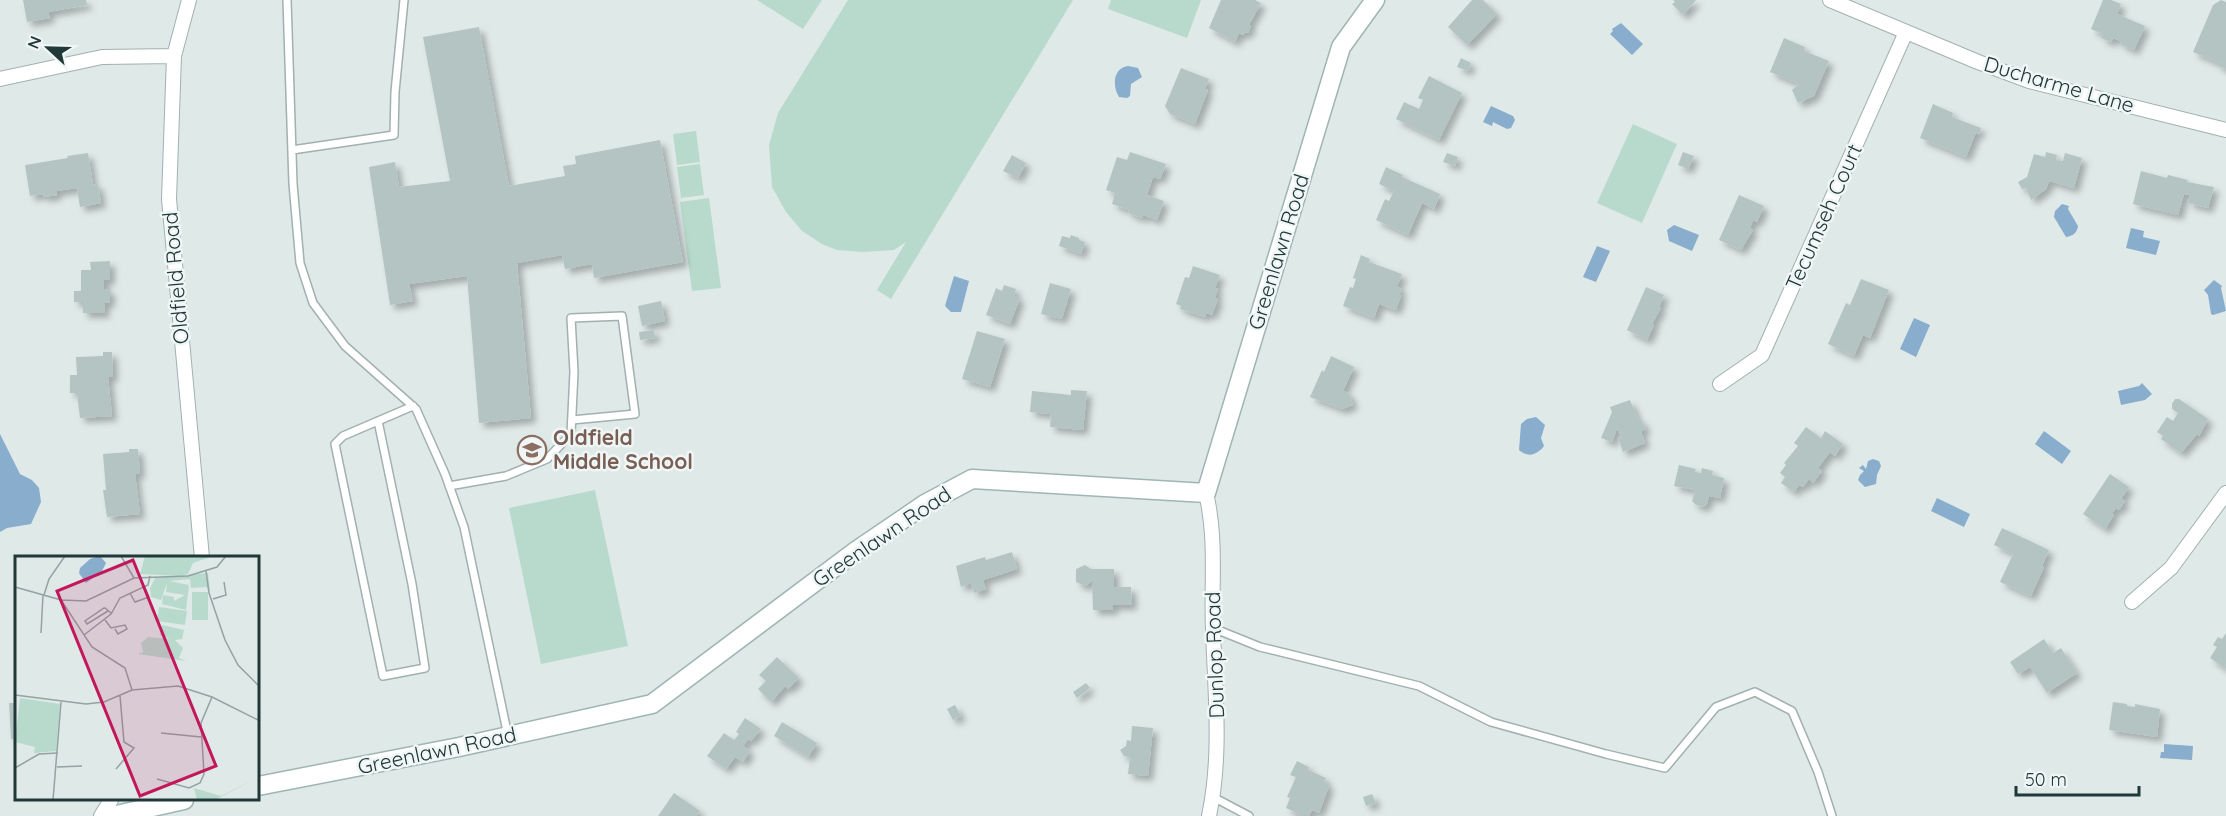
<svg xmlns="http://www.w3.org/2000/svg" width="2226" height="816" font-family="Quicksand,sans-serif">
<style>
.green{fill:#b8dacc}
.water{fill:#88adcd}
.building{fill:#b4c4c2;filter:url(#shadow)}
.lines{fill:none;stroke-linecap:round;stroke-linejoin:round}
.service-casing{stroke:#a2b0b0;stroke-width:10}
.minor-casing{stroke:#a2b0b0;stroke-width:16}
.secondary-casing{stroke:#9fb5b4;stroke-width:21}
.service{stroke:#fff;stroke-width:7}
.minor{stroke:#fff;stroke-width:14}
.secondary{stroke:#fff;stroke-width:18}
.labels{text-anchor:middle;stroke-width:5;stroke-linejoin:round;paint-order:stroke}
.street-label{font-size:21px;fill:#213839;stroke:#eff6f5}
.education-label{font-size:21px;font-weight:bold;fill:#785e54;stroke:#eff6f5;text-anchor:start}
.inset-road{fill:none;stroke:#93a2a2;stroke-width:1.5}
.view{fill:#c2185b;fill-opacity:0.15;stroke:#c2185b;stroke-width:3}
.inset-edge{fill:none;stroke:#213839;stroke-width:3}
</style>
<defs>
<filter id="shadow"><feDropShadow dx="5" dy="5" stdDeviation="3" flood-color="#0004"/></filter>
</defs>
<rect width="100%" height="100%" fill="#dfe9e8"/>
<path class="green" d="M757 0H822L803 29Z
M848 0H1073L891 299 877 290 906 242 894 250 863 252 837 250 822 244 802 231 786 212 772 187 769 145 778 113Z
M1111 0H1201L1187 38 1108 9Z
M1633 124 1677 144 1642 223 1597 203Z
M696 131 700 162 677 165 673 134Z
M700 164 704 195 681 198 677 167Z
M709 198 721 288 692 291 680 202Z
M595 490 628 646 541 664 509 508Z"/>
<path class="water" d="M1621 23 1643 44 1632 55 1610 34 1613 31 1612 29Z
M1128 66 1138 68 1142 77 1131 84 1130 96 1127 98 1119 97C1112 86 1113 68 1128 66Z
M1491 106 1513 116 1515 120 1511 128 1507 129 1493 122 1492 126 1483 122Z
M2062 204 2069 206 2068 209 2078 226C2077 233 2073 236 2066 237L2054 217 2055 211Z
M1674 225 1699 235 1692 251 1669 241 1667 230Z
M2131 228 2144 231 2143 237 2160 241 2156 255 2126 248Z
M1597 246 1610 251 1596 282 1583 277Z
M954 276 969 281 961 312H951L945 306Z
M2214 280 2222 286 2221 288 2226 311 2213 315 2211 314 2208 295 2204 290Z
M1914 318 1930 325 1916 357 1900 349Z
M2142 383 2152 394 2145 400 2121 405 2118 391 2139 386Z
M1536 417 1545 425 1541 438 1544 446C1537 455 1528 458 1519 450L1521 424 1527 419Z
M2044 431 2071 451 2062 464 2035 444Z
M0 434 20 474 32 480 39 488 41 502 31 524 7 528 0 532Z
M1873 459 1879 461 1881 466 1877 475 1876 484 1865 487 1858 480 1860 475 1864 471 1859 468 1863 465 1866 469 1868 461Z
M1937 498 1970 514 1964 527 1931 511Z
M2164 744 2193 746 2192 760 2160 758 2161 752H2164Z"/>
<path class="building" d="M23 0H86L87 5 48 12 50 18 27 22Z
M1221 0H1255L1261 3 1249 25 1251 26 1248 33 1245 32 1243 35 1239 33 1235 42 1209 28Z
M1472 0H1483L1497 14 1467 45 1448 27Z
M1673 0H1696L1683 15 1672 4 1675 2Z
M2103 0H2111L2121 4 2117 14 2145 26 2134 50 2120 44 2121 41 2113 38 2111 42 2101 38 2103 34 2091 29Z
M2221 0 2226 2V69L2218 66 2219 63 2193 52 2213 5Z
M479 27 509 186 565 176 563 166 576 164 575 156 660 140 683 262 594 278 592 264 565 269 562 255 517 263 531 418 479 423 467 276 409 284 413 301 390 305 369 167 395 162 399 187 450 181 423 37Z
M1784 38 1805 47 1804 51 1829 61 1814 96 1798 103 1792 90 1799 84 1770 72Z
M1461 58 1471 63 1468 71 1457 67Z
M1181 68 1209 79 1205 89 1208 90 1195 124 1170 114 1165 106Z
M1429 76 1462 93 1439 140 1396 119 1404 102 1419 109 1423 100 1418 98Z
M1933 104 1953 113 1952 117 1981 128 1979 134 1976 132 1966 157 1920 138Z
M1130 152 1166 164 1160 179 1153 177 1147 195 1164 201 1157 220 1143 215 1142 218 1128 213 1129 210 1112 204 1115 193 1106 190 1117 157 1127 160Z
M1683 152 1694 156 1688 169 1678 165Z
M2046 152 2057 155 2056 160 2063 161 2065 153 2082 158 2074 188 2049 181 2046 189 2031 200 2026 188 2022 189 2018 182 2027 177 2034 154 2045 157Z
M88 153 93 185 98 184 101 203 80 207 77 188 56 191 57 195 44 197 43 194 30 196 25 165 68 158 67 156Z
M1447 153 1458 157 1455 166 1443 162Z
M1012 155 1026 163 1018 178 1003 171Z
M1386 167 1403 175 1402 177 1440 194 1434 209 1422 203 1408 235 1376 220 1385 199 1389 201 1394 191 1379 184Z
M2141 171 2167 178 2168 175 2188 180 2187 182 2214 187 2208 208 2188 203 2190 195 2184 194 2178 215 2133 204Z
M1739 195 1764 206 1757 222 1753 220 1750 228 1753 230 1741 250 1719 240Z
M1071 235 1079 238V240L1085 242 1081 254 1059 246 1062 236 1070 238Z
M1361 255 1370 259 1369 262 1402 274 1397 287 1402 289 1399 295 1401 296 1396 310 1379 304 1374 318 1343 306 1350 287 1353 288 1356 279 1353 278Z
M110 261V280H104V289H110V302L104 303 105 313H83V302H74V291H81V270H91L90 262Z
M1193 266 1220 275 1215 288 1218 289 1215 298 1218 299 1212 315 1206 313 1205 317 1180 309 1181 306 1176 304 1185 277 1189 278Z
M1861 279 1889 290 1870 338 1863 335 1854 356 1828 344 1846 303 1850 305Z
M1050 283 1071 289 1062 319 1041 314Z
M1004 285 1016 289 1014 296 1020 298 1010 324 986 315 996 288 1002 291Z
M1646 287 1664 295 1659 307 1661 308 1652 324 1654 325 1647 340 1627 330Z
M661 301 665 321 642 326 638 306Z
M654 330 655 338 640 340 639 332Z
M977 331 1005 339 990 387 962 379Z
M103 352H112L113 377H108L112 416 80 418 77 393H70V375H77L76 357 103 356Z
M1331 356 1354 367 1343 391 1349 393 1353 405 1342 409 1310 397 1322 370 1324 372Z
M1071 390 1087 391 1083 430 1050 427 1051 414 1030 412 1032 391 1071 395Z
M2175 399H2179L2208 419 2199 436 2197 434 2181 453 2161 439 2163 436 2157 432 2167 417 2173 421 2178 413 2172 409V404Z
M1630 400 1638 420 1641 419 1646 429 1641 431 1645 443 1623 452 1618 438 1621 437 1617 428 1612 442 1601 438 1612 412 1610 407Z
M1806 427 1821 438 1825 431 1843 444 1835 456 1830 452 1818 468 1822 471 1813 483 1809 479 1803 487 1799 485 1794 492 1781 483 1785 477 1780 473 1786 465 1784 463 1798 446 1794 443Z
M129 449H138L140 473 135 474 140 514 107 517 103 490H106L103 454 129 452Z
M1679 465 1696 469 1695 472 1701 473 1702 468 1713 471 1712 475 1724 478 1720 498 1709 496 1707 504 1703 507 1696 505 1692 501 1695 490 1674 486Z
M2110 474 2129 487 2121 499 2125 501 2119 510 2116 508 2112 513 2114 515 2105 529 2083 514Z
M2002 528 2049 550 2042 566 2044 567 2031 596 2000 582 2013 554 1994 545Z
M1012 552 1017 569 983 580 986 589 974 593 971 583 961 587 956 566 985 557 986 560Z
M1085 565 1091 569H1114V587H1131L1132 605H1113V610H1093L1092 581 1085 586 1076 582V569Z
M2226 633V669L2210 658 2217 647 2213 645 2218 637 2222 639Z
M2044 639 2053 653 2061 648 2077 673 2047 693 2030 667 2018 674 2010 662Z
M777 657 799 678 788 689 785 686 771 702 758 689 766 681 759 675Z
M1086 683 1090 688 1077 698 1073 692Z
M2113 702 2127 704V706L2135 707V704L2160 709 2157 737 2109 730Z
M9 703H16V739H11Z
M955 705 961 716 953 720 947 709Z
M745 718 761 729 751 741 748 739 743 746 750 751 743 762 735 757 726 769 707 756 724 733 734 740 739 734 736 732Z
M782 722 817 743 808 757 774 736Z
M1132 726 1153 728 1148 776 1128 774 1130 757 1124 756 1120 750 1126 746 1127 740 1131 741Z
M1297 761 1309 767 1308 770 1326 778 1324 781 1329 786 1319 813 1312 810 1309 816H1303L1286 808 1290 798 1287 797 1296 777 1290 775Z
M674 793 700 811 696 816H658Z
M1372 794 1376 803 1366 806 1363 797Z"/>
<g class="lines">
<g class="service-casing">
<path id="service" d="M287 0 293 184 300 263 313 303 345 346 416 409 445 474 464 527 508 736
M292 150 394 135 395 92 404 0
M378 421 412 584 425 668 383 676 335 444 343 436 413 406
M449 486 506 476 547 459 571 434 574 372 571 318 622 316 635 414 572 420
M1213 628 1260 647 1419 686 1491 722 1606 754 1665 768 1716 707 1755 692 1792 711 1818 772 1832 816
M1213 797 1249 816"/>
</g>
<g class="minor-casing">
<path id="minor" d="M189 0 174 56 169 199 202 558
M1830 0 1978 62 2029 81 2226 130
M0 79 102 57 174 56
M1720 384 1762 355 1906 32
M1206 493C1217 539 1211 583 1213 630 1215 692 1222 754 1209 816
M2132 602 2171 568 2226 493
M101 816 111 800"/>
</g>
<g class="secondary-casing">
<path id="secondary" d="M258 786 459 747 652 704 856 551 925 504 972 479 1206 493 1341 47 1375 0
M112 816 184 800"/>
</g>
<use href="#service" class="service"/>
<use href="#minor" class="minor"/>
<use href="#secondary" class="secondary"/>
</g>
<defs>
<g id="school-ring" transform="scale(1.5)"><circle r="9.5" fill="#eff6f5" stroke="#8d6e63" stroke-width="1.5"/><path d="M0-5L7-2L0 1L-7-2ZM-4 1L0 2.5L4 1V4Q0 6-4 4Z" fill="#8d6e63"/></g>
</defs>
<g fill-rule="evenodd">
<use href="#school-ring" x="532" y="450"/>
</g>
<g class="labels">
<g class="street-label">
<text transform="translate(2059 85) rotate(16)" y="7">Ducharme Lane</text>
<text transform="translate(1824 217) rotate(-66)" y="7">Tecumseh Court</text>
<text transform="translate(1279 252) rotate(-73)" y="7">Greenlawn Road</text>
<text transform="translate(176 278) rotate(-95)" y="7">Oldfield Road</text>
<text transform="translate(882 537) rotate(-34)" y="7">Greenlawn Road</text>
<text transform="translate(1215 655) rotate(-92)" y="7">Dunlop Road</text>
<text transform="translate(437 751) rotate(-12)" y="7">Greenlawn Road</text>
</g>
<g class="education-label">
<text x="553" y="445">Oldfield<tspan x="553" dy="24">Middle School</tspan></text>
</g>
</g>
<g transform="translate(15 556)">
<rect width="244" height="244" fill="#dfe9e8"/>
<path d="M130 0H198L178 7 173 18 164 20 125 18ZM193 17 195 35 191 31 176 32 175 23 154 25 174 29 171 54 147 48 148 39 159 41V45L170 39 151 36 152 27 146 44 136 41 135 32 140 22ZM177 36H193V64H177ZM144 51 172 55 170 69 142 65ZM147 69 169 74 167 83 160 84 168 92 164 102 171 105 123 98 128 96 126 87 133 81 155 83 145 79ZM5 142 45 148 41 195 19 197 20 191 0 186ZM244 221 200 244H182L179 232 206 240Z" fill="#b8dacc"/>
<path d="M85 0 91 7 87 15 71 27 64 17 65 12 75 3Z" fill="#88adcd"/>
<path class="inset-road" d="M106 0 119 22M191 15 194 37 210 84 223 109 245 131M0 31 46 44 77 91 110 112 117 134 163 130 197 141 245 165M115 37 120 46 134 41 129 30M29 39 34 23 50 0M198 43 211 39 209 26M46 44 71 45 119 22 173 20 202 11 211 0M93 55 72 68 70 65 89 52H90L96 57M90 64 96 72 110 69 112 73 103 78 100 73M26 77 28 39M69 79 96 58 105 42 133 29 135 20M0 139 71 148 89 146 117 134M146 177 186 181M42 211 67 210M0 212 24 198 43 197M101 213 119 192 109 186 105 140M142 223 174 232 185 227 189 218 186 167 197 141M38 244 46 146"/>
<path class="view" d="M118 4 201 210 125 240 42 35Z"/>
<rect width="244" height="244" class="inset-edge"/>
</g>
<g transform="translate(48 48) rotate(292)" stroke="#eff6f5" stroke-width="4.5" paint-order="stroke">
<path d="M0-4.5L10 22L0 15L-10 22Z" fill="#213839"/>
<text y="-9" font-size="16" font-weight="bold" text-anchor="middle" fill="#213839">N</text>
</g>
<path d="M2016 786v9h123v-9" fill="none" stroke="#213839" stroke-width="3"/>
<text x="2025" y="786" font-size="18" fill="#213839" stroke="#eff6f5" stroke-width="4.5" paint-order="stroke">50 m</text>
</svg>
